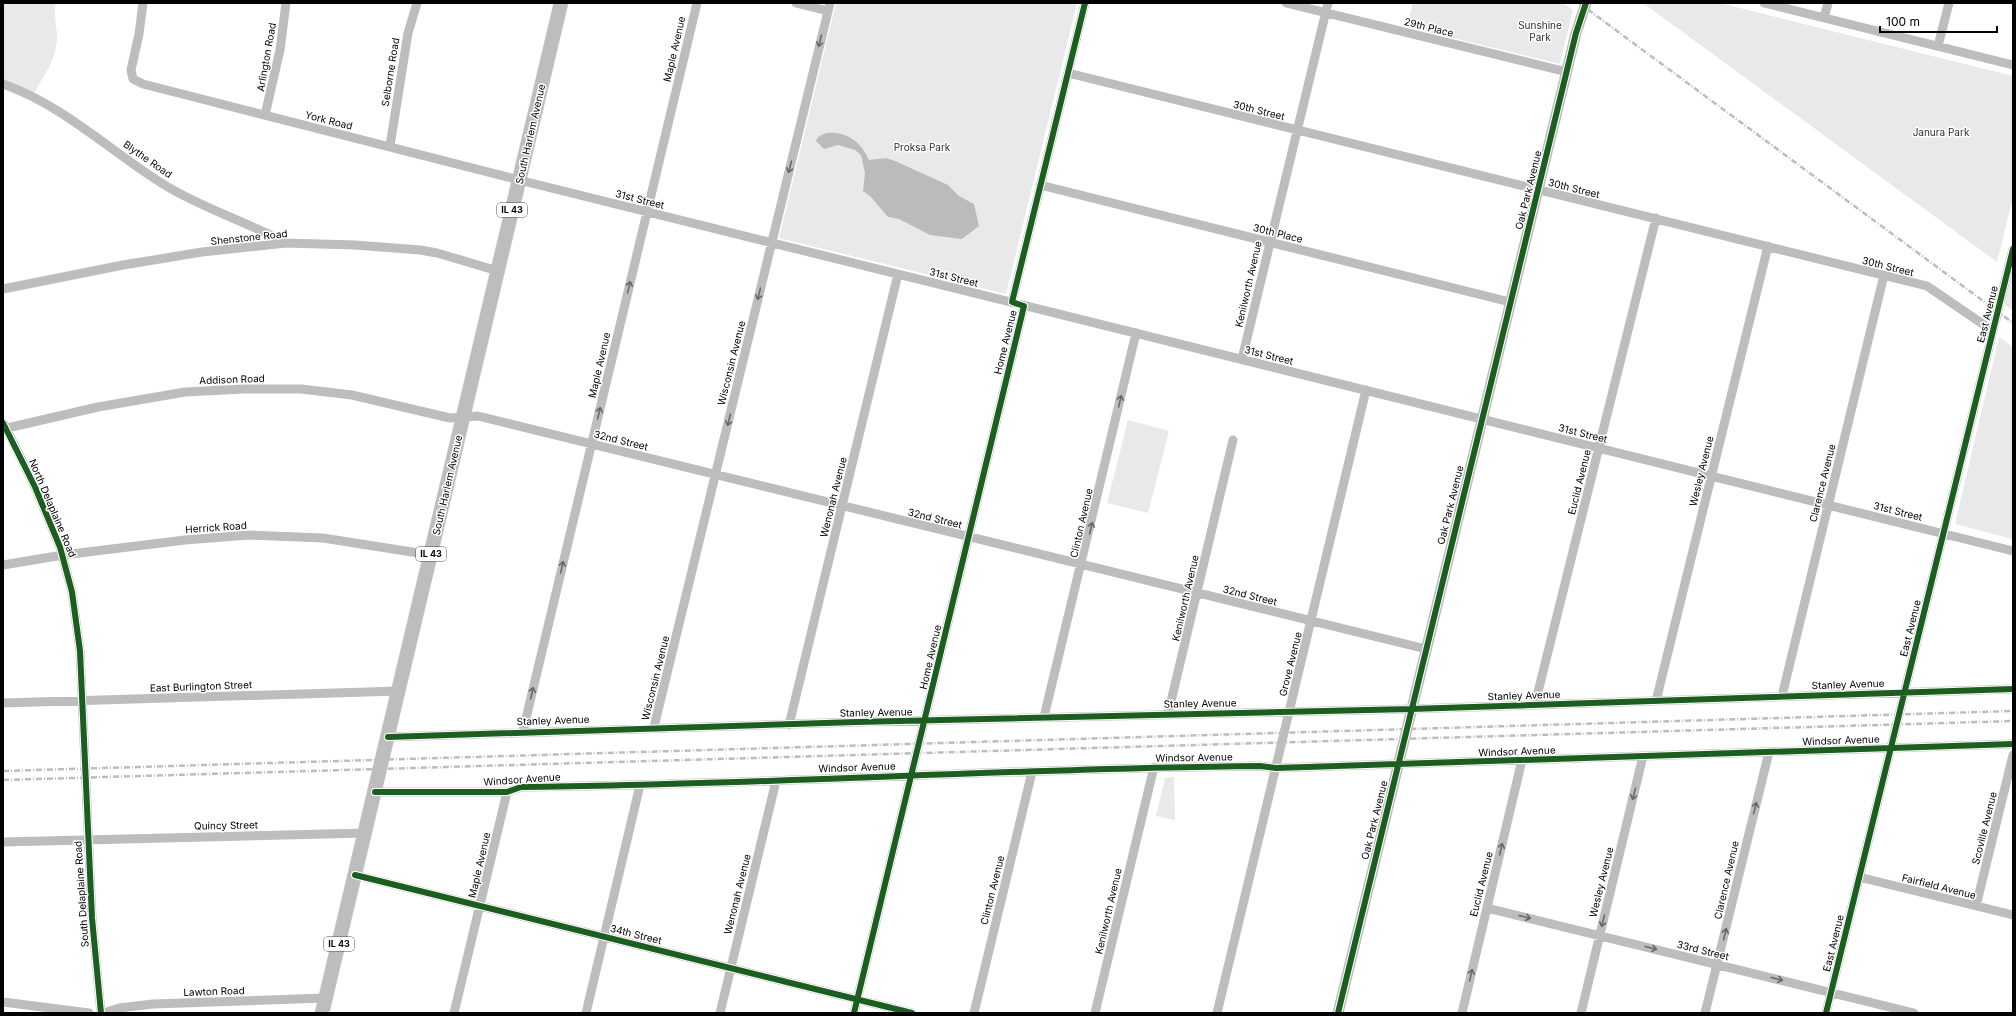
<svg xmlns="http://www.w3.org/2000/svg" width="2016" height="1016" font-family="Inter,sans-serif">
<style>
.green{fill:#e9e9e9}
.water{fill:#bbb}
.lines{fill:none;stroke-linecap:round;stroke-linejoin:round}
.primary-casing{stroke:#dbdbdb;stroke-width:15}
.minor{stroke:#bdbdbd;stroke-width:9}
.tertiary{stroke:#bdbdbd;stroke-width:11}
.primary{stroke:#bdbdbd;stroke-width:14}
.rail{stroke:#bdbdbd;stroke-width:2.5;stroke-dasharray:6 2 1 2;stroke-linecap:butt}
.cycleway-casing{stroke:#fff;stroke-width:8}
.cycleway{stroke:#1b5e20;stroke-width:6}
.oneway{stroke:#686868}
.labels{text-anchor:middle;stroke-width:3;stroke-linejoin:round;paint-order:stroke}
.shield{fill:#fff;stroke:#4c4c4c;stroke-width:1}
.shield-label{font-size:9px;font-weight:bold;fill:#000}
.park-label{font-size:10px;fill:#2e2e2e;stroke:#fff}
.street-label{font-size:10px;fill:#000;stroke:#fff}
</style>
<rect width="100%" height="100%" fill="#fff"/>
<path class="green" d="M3 3H56C53 15 57 25 57 37 57 58 44 75 34 93L3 80Z
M836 3H1077L1006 294 779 238Z
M1413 3H1564L1573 10 1560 64 1407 27Z
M1643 3H1720L2013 76V197L1997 262Z
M2013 267V311L2004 304Z
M1999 337 2013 347V539L1955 524Z
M1128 420 1169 431 1148 513 1107 503Z
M1174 777 1175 820 1156 816 1165 778Z"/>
<path class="water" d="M826 133C847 131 861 142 869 160L886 158 895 161 948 185 959 196 974 204 979 226 962 239 930 235 899 219 888 217 871 197 863 191 865 173 861 155 855 150 838 145 824 149 816 141 818 137Z"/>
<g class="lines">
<g class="primary-casing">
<path id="primary" d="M322 1013 561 3"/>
</g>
<path class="minor" d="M143 3 139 34 131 70 133 79 143 84 519 180 2013 551
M796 3 828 11
M1286 3 1567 72
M1764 3 2013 65
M1824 18 1828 3
M1938 46 1949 3
M1068 73 1927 286 1993 331
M3 84C63 105 110 151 163 184 201 208 246 221 286 243
M265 115 280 50 286 3
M390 146 408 33 417 3
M1040 185 1510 302
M3 289 123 265 202 252 286 243 355 245 420 250 437 253 498 271
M1012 302 1085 3
M1242 359 1328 3
M4 424 35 487 60 547 72 592 80 651 92 918 101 1013
M3 429 98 407 185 392 244 389H301L352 395 450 418 478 416 1426 649
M3 565 63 555 185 540 249 535 323 538 431 555
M1782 696 1884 275
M1656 701 1768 246
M3 703 399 691
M1535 704 1656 218
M1168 714 1233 440
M1044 717 1136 333
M789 725 898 274
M654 727 830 3
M523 731 697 3
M388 737 856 722 1411 709 2013 689
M375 792H507L521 787C767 785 1013 768 1260 766L1276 768 2013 744
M3 842 365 833
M355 875 912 1013
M1859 877 2013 915
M1976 906 2013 755
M1487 908 1914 1013
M3 1002 89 1013
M104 1013 119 1008 153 1004 325 998
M454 1013 507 792
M586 1013 640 785
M720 1013 776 781
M854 1013 1024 306
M974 1013 1032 772
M1095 1013 1154 767
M1217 1013 1366 390
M1462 1013 1522 760
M1581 1013 1643 756
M1705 1013 1769 752
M1826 1013 2013 249"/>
<path class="tertiary" d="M1338 1013 1576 33 1586 3"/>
<use href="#primary" class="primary"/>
<path class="rail" d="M1579 3 2013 323
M3 771 2013 711
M3 780 2013 721"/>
<g class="cycleway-casing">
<path id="cycleway" d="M3 423 35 487 60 547 72 592 80 651 92 918 101 1013
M388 737 856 722 1411 709 2013 689
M375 792H507L521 787C767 785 1013 768 1260 766L1276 768 2013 744
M355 875 912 1013
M854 1013 1024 306 1012 302 1085 3
M1338 1013 1576 33 1586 3
M1826 1013 2013 249"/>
</g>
<use href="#cycleway" class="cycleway"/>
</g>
<defs><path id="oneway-shaft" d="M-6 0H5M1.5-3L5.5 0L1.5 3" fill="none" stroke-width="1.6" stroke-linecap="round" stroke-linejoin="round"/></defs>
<g class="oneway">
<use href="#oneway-shaft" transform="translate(820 41) rotate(104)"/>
<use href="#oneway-shaft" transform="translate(790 167) rotate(104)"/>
<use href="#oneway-shaft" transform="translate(629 287) rotate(-77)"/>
<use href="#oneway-shaft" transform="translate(759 294) rotate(104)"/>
<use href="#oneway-shaft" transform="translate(1120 401) rotate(-77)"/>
<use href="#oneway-shaft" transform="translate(599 413) rotate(-77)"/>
<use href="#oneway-shaft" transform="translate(729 420) rotate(104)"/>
<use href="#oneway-shaft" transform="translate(1091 528) rotate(-77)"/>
<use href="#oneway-shaft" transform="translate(562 567) rotate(-77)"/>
<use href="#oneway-shaft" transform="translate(532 693) rotate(-77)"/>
<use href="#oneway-shaft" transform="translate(1634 794) rotate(104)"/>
<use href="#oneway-shaft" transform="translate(1755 808) rotate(-76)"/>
<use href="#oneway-shaft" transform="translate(1501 849) rotate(-77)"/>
<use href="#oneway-shaft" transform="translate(1525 917) rotate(14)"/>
<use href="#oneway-shaft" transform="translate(1603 921) rotate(104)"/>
<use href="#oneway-shaft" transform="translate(1725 934) rotate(-77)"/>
<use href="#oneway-shaft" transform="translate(1651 948) rotate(14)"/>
<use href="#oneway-shaft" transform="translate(1471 975) rotate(-77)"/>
<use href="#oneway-shaft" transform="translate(1777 979) rotate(14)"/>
</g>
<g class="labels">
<g class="shield">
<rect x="497" y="203" width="30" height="14" rx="3"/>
<rect x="416" y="547" width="30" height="14" rx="3"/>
<rect x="324" y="937" width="30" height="14" rx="3"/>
</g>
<g class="shield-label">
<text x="512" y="213">IL 43</text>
<text x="431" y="557">IL 43</text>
<text x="339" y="947">IL 43</text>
</g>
<g class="park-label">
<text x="1540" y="29">Sunshine<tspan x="1540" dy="12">Park</tspan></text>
<text x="1941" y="136">Janura Park</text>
<text x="922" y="151">Proksa Park</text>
</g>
<g class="street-label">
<text transform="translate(1429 27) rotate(14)" y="4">29th Place</text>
<text transform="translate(674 49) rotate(-77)" y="4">Maple Avenue</text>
<text transform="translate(266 57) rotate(-80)" y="4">Arlington Road</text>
<text transform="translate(390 72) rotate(-81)" y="4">Selborne Road</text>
<text transform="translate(1259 110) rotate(14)" y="4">30th Street</text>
<text transform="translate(329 120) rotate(14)" y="4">York Road</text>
<text transform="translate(530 134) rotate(-77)" y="4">South Harlem Avenue</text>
<text transform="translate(148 159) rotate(35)" y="4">Blythe Road</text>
<text transform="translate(1574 188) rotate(14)" y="4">30th Street</text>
<text transform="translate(1528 190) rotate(-76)" y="4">Oak Park Avenue</text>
<text transform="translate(640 199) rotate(14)" y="4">31st Street</text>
<text transform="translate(1278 233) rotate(14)" y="4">30th Place</text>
<text transform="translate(249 237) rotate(-6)" y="4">Shenstone Road</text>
<text transform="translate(1888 266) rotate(14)" y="4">30th Street</text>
<text transform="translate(954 277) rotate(14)" y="4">31st Street</text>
<text transform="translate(1248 284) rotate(-77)" y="4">Kenilworth Avenue</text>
<text transform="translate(1987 314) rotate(-76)" y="4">East Avenue</text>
<text transform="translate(1005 342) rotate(-76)" y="4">Home Avenue</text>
<text transform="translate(1269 355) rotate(14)" y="4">31st Street</text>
<text transform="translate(731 363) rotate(-76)" y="4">Wisconsin Avenue</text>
<text transform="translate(599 365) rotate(-77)" y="4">Maple Avenue</text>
<text transform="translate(232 379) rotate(-2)" y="4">Addison Road</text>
<text transform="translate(1583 433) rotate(14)" y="4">31st Street</text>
<text transform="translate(621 440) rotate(14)" y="4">32nd Street</text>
<text transform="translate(1701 471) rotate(-76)" y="4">Wesley Avenue</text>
<text transform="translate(1579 482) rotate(-76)" y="4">Euclid Avenue</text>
<text transform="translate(1822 483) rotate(-76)" y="4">Clarence Avenue</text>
<text transform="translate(447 485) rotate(-77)" y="4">South Harlem Avenue</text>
<text transform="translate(833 497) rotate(-76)" y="4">Wenonah Avenue</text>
<text transform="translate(1450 505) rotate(-76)" y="4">Oak Park Avenue</text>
<text transform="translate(53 508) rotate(67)" y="4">North Delaplaine Road</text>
<text transform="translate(1898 511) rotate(14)" y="4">31st Street</text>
<text transform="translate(935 518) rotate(14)" y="4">32nd Street</text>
<text transform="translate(1081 523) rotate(-77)" y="4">Clinton Avenue</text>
<text transform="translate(216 527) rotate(-4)" y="4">Herrick Road</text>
<text transform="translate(1250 595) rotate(14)" y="4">32nd Street</text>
<text transform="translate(1185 598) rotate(-77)" y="4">Kenilworth Avenue</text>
<text transform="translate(1910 628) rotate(-76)" y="4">East Avenue</text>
<text transform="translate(930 657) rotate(-77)" y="4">Home Avenue</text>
<text transform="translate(1290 664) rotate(-76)" y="4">Grove Avenue</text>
<text transform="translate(655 678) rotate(-76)" y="4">Wisconsin Avenue</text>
<text transform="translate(1848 684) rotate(-2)" y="4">Stanley Avenue</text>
<text transform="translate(201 686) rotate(-2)" y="4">East Burlington Street</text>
<text transform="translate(1524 695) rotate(-2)" y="4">Stanley Avenue</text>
<text transform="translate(1200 703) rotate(-1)" y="4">Stanley Avenue</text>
<text transform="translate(876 712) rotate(-1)" y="4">Stanley Avenue</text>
<text transform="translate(553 720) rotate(-2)" y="4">Stanley Avenue</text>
<text transform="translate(1841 740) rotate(-2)" y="4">Windsor Avenue</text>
<text transform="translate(1517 751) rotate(-2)" y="4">Windsor Avenue</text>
<text transform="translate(1194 757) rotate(-1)" y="4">Windsor Avenue</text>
<text transform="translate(857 767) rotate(-2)" y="4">Windsor Avenue</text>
<text transform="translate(522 779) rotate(-4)" y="4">Windsor Avenue</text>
<text transform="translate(1374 820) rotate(-76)" y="4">Oak Park Avenue</text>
<text transform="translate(226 825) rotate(-1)" y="4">Quincy Street</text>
<text transform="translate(1984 828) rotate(-76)" y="4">Scoville Avenue</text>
<text transform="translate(479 865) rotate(-77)" y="4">Maple Avenue</text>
<text transform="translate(1726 880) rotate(-77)" y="4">Clarence Avenue</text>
<text transform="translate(1601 882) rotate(-76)" y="4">Wesley Avenue</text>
<text transform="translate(1481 884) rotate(-76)" y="4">Euclid Avenue</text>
<text transform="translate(1939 886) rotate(14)" y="4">Fairfield Avenue</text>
<text transform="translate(992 890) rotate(-76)" y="4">Clinton Avenue</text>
<text transform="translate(81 894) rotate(-94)" y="4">South Delaplaine Road</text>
<text transform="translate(737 894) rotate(-76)" y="4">Wenonah Avenue</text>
<text transform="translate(1108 911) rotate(-77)" y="4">Kenilworth Avenue</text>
<text transform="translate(636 934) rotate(14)" y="4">34th Street</text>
<text transform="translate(1833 943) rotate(-76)" y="4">East Avenue</text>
<text transform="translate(1703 950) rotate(14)" y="4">33rd Street</text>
<text transform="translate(214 991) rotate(-2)" y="4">Lawton Road</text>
</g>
</g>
<rect width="2016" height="1016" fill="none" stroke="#000000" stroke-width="8"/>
<path d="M1880 26v6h117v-6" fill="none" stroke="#000000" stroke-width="2"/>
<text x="1886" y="26" font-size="12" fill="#000000" stroke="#ffffff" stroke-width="3" paint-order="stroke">100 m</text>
</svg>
